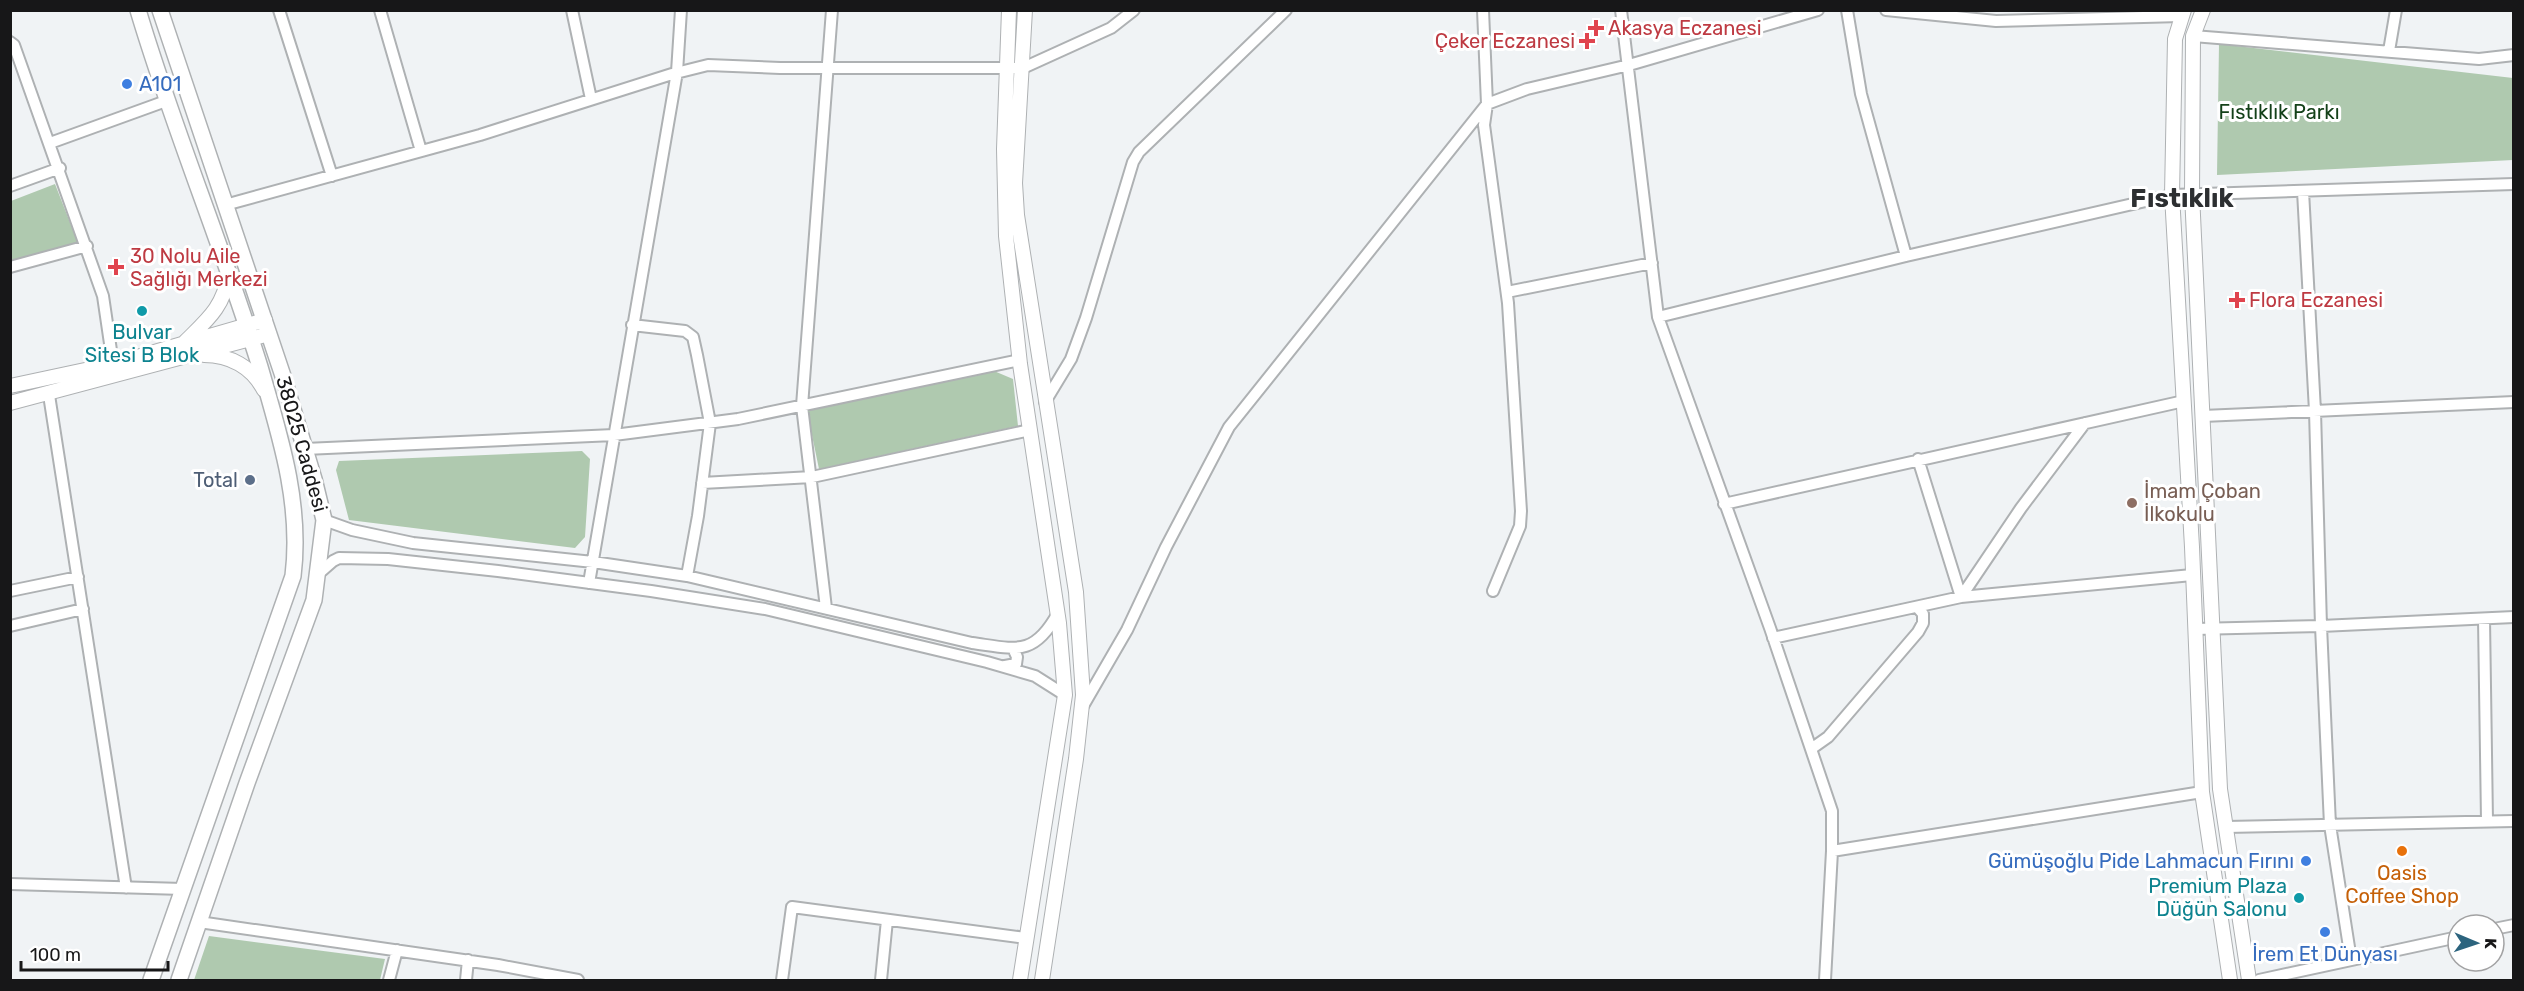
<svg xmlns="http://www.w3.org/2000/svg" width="2524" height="991" font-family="Rubik,sans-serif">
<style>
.green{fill:#afc9af}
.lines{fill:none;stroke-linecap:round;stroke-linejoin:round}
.minor-casing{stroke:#aeb1b3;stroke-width:14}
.tertiary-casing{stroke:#aeb1b3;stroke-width:16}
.secondary-casing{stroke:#aeb1b3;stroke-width:18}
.minor{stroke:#fff;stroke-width:10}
.tertiary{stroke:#fff;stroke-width:14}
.secondary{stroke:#fff;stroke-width:15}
.health-dot{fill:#e0444e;stroke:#fff;stroke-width:2}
.shop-dot{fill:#3f7fe0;stroke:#fff;stroke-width:2}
.culture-dot{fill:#0f9aa8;stroke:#fff;stroke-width:2}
.service-dot{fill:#5c6f8a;stroke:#fff;stroke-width:2}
.education-dot{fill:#8d6e63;stroke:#fff;stroke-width:2}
.food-dot{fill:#e8710a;stroke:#fff;stroke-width:2}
.labels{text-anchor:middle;stroke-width:6;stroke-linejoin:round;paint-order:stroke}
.health-label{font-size:20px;fill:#be3a42;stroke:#fff;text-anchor:start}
.shop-label{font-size:20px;fill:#366cbe;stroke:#fff;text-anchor:start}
.park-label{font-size:20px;fill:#144119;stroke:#fff}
.culture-label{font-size:20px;fill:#0d838f;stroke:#fff}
.street-label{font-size:20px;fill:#171718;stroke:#fff}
.service-label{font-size:20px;fill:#4e5e75;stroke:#fff;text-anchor:end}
.education-label{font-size:20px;fill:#785e54;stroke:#fff;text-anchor:start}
.food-label{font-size:20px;fill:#c56008;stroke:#fff}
.district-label{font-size:26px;font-weight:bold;fill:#2d2f31;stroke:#fff}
</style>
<rect width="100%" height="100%" fill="#f0f3f5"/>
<path class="green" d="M2219 44 2513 78V160L2217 175Z
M55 184 78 243 11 261V201Z
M994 371 1013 379 1018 426 819 469 807 411Z
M582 451 590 459 585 537 575 548 349 520 336 470 339 461Z
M209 936 385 959 380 980H194Z"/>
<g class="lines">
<g class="minor-casing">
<path id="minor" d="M279 10 332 176
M380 10 421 151
M572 10 591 99
M1483 10 1487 104 1484 125 1508 303 1521 511 1520 526 1493 591
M1621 10 1658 317 1770 628 1832 811V851L1825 980
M1847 10 1861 94 1906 256
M1886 10 1996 21 2181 16
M2193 36 2479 59 2514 55
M10 42 14 45 103 296 113 364
M2389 51 2396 10
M50 143 166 101
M10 186 60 168
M2303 191 2315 411 2321 626 2330 825 2351 960
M225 205 480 135 672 74 708 65 780 68H1023L1111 28 1134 10
M10 267 87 246
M1507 292 1652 263
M1658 317 1906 256 2172 195 2514 184
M632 325 685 331 693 337 697 355 710 423 698 516 687 576
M49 395 126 888
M1045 402 1071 359 1086 318 1133 162 1139 152 1286 10
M2203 416 2514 402
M305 449 614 435 738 419 1020 360
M1918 459 1961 597
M702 483 812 477 1030 430
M1724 504 2184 401
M324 520 352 530 413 543 593 562 687 576 972 643C1016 649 1034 657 1058 613
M317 575 333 561 339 558 388 559 498 571 651 591 765 609 987 662 1035 676 1065 695
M589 583 677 72 681 10
M10 591 78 577
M1961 597 2021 508 2085 423
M826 608 802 406 832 10
M2484 619 2487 821
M10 626 83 609
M2195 629 2321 626 2514 617
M1773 638 1961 597 2192 575
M1005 666 1016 664 1017 657 1013 648
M1083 706 1127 630 1166 547 1229 427 1487 104 1527 89 1629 65 1818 10
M1811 749 1828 737 1918 632 1923 623V614L1917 607
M2226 827 2514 821
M1832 851 2202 792
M10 884 183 889
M199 922 498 965 578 980
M2494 929 2514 925
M389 980 397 950
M466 980 468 960
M782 980 792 907 1026 938
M881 980 887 920
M2259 980 2458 937"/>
</g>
<g class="tertiary-casing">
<path id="tertiary" d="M1009 10 1004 149 1006 236 1020 364 1059 623 1065 695 1020 980
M1025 10 1015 183 1017 215 1076 592 1083 695 1076 759 1042 980
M2184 10 2175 39 2172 195 2192 547 2202 792 2230 980
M2203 10 2193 36 2192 194 2220 789 2249 980
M184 343C208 319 223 308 229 274
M204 355C230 355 252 367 264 390
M10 386 113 364 265 320
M10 403 269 334"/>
</g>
<g class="secondary-casing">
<path id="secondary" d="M138 10C174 131 223 247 260 367 280 436 302 504 293 576L151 980
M160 10 283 376 314 479 324 520 314 600 247 783 179 980"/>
</g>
<use href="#minor" class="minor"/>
<use href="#tertiary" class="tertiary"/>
<use href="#secondary" class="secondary"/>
</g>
<g class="health-dot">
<path d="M1593 19h6v6h6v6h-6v6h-6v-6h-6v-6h6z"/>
<path d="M1584 32h6v6h6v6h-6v6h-6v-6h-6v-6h6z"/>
<path d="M113 258h6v6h6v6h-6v6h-6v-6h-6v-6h6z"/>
<path d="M2234 291h6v6h6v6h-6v6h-6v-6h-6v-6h6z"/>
</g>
<g class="shop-dot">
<circle cx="127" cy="84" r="6"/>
<circle cx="2306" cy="861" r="6"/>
<circle cx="2325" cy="932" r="6"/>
</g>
<g class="culture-dot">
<circle cx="142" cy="311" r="6"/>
<circle cx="2299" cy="898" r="6"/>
</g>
<circle class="service-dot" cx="250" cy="480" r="6"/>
<circle class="education-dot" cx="2132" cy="503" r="6"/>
<circle class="food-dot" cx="2402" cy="851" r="6"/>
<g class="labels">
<g class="health-label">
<text x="1608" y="35">Akasya Eczanesi</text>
<text x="1575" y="48" text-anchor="end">Çeker Eczanesi</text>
<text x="130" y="263">30 Nolu Aile<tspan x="130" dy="23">Sağlığı Merkezi</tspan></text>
<text x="2249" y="307">Flora Eczanesi</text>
</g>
<g class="shop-label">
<text x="139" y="91">A101</text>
<text x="2294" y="868" text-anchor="end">Gümüşoğlu Pide Lahmacun Fırını</text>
<text x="2325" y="961" text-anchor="middle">İrem Et Dünyası</text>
</g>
<g class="park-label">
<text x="2279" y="119">Fıstıklık Parkı</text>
</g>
<g class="culture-label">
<text x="142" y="339">Bulvar<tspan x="142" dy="23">Sitesi B Blok</tspan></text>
<text x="2287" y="893" text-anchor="end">Premium Plaza<tspan x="2287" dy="23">Düğün Salonu</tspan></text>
</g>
<g class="street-label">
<text transform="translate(302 444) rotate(74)" y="7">38025 Caddesi</text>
</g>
<g class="service-label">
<text x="238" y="487">Total</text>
</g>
<g class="education-label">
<text x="2144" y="498">İmam Çoban<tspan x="2144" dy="23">İlkokulu</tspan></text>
</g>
<g class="food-label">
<text x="2402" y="880">Oasis<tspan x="2402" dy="23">Coffee Shop</tspan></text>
</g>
<g class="district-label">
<text x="2182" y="207">Fıstıklık</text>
</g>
</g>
<rect width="2524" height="991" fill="none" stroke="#171718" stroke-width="24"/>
<g transform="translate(2476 943) rotate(92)"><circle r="28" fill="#ffffff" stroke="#a2a2a3" stroke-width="1.5"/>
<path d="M0-4.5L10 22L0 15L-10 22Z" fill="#2c647e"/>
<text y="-9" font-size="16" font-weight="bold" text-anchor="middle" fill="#171718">K</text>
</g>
<path d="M21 961v9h147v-9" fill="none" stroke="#171718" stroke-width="3"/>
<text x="30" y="961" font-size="18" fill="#171718" stroke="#ffffff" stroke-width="4.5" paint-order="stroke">100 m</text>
</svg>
